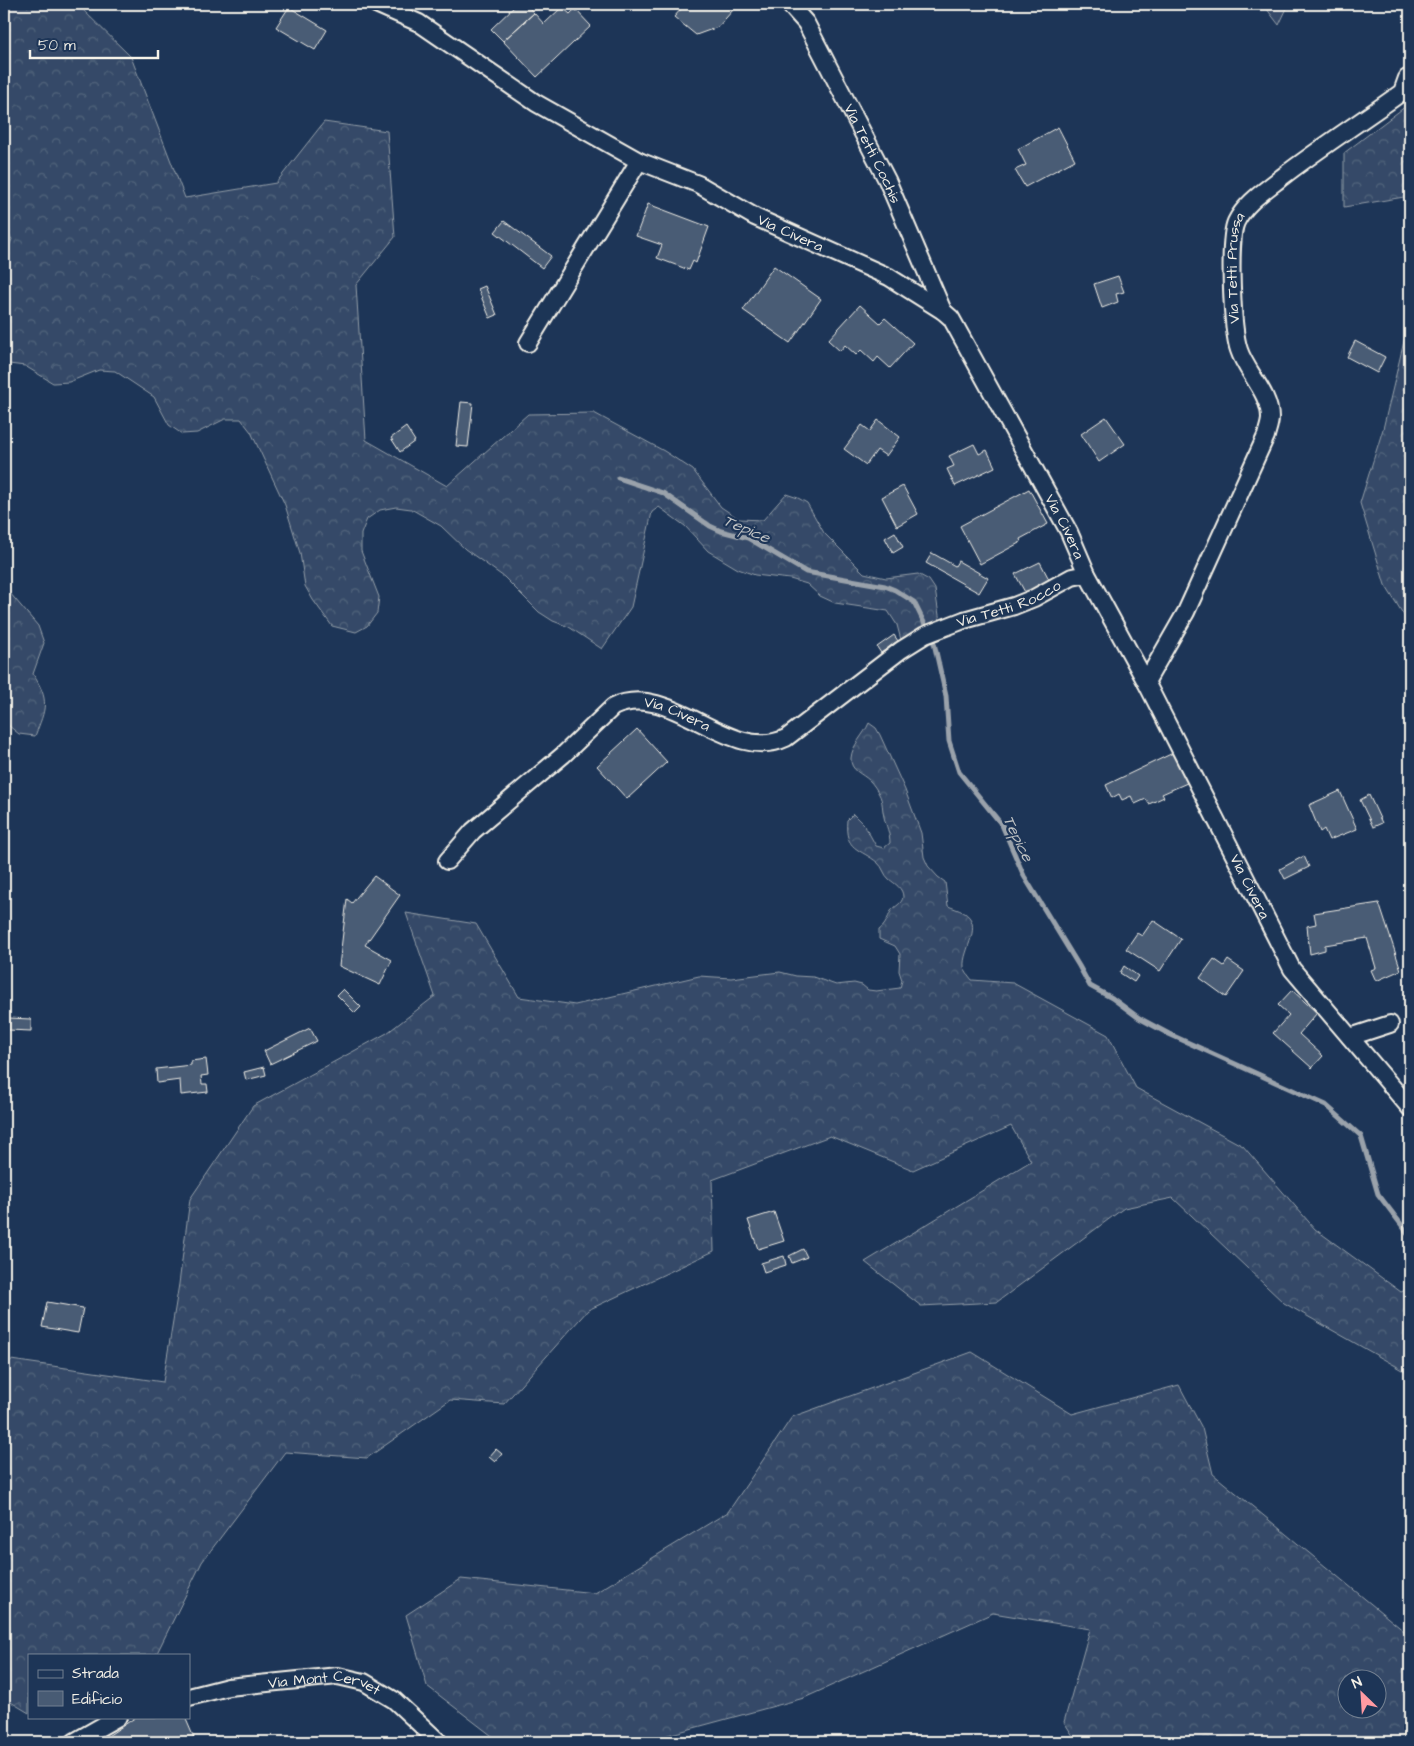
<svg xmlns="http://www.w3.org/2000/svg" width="1414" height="1746" font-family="'Architects Daughter',sans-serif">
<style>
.forest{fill:url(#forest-crowns);stroke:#949ea8;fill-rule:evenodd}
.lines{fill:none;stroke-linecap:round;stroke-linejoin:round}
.stream{stroke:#9aa2ab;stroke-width:5}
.building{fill:#485b74;stroke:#f4f1e8}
.street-casing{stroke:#f4f1e8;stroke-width:20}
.street{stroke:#1d3557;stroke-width:16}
.labels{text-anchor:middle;stroke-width:4.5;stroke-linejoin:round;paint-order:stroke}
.street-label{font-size:15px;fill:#f4f1e8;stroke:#1d3557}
.water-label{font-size:16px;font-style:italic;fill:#c0c3c4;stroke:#1d3557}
</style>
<defs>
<pattern id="forest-crowns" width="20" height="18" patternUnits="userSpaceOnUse" patternTransform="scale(1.25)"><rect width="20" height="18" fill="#354a67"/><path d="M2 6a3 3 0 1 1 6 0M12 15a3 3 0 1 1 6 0" fill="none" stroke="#53657d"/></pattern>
</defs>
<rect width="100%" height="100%" fill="#1d3557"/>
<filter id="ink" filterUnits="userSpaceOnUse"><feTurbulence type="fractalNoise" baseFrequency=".02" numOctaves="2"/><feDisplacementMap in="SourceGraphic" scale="10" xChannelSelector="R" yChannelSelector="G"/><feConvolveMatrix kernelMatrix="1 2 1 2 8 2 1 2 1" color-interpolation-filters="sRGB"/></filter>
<g filter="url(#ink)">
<path class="forest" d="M4 4H77L131 57 185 198 276 183 324 122 387 131 395 237 356 285 366 440 447 486 528 414 594 413 664 451 693 470 721 507 739 519 763 520 786 494 798 498 807 503 824 533 864 573 886 578 918 574 929 580 935 589 940 622 901 640 897 625 888 611 835 603 820 596 807 584 790 579 755 575 738 569 708 551 685 526 659 507 652 512 631 607 602 649 569 627 553 621 539 612 504 577 465 549 441 526 411 509 396 507 380 510 367 519 361 534V551L379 597 377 613 367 626 356 632 332 626 313 600 305 586 300 553 285 505 251 432 241 419H225L197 433 182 434 169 425 154 397 115 371 99 370 69 382 53 383 25 366 9 364 4 365V256L6 254 12 239 4 229Z
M1263 4H1289L1279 25Z
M1410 103V196L1344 207V153Z
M1410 316V625L1385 585 1360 503 1383 429Z
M4 586 38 626 44 643 33 674C50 701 46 708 35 736L19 734 4 722Z
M869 723 876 728 880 735 905 790 921 833 924 857 928 866 938 877 945 882 948 906C953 908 959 910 963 912 985 924 962 950 964 967 965 972 969 976 972 980L1013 983 1108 1035 1136 1088 1243 1146 1315 1229 1401 1292 1410 1288V1374L1284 1303 1173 1198 1124 1208 997 1302 921 1306 865 1262 1031 1161 1011 1126 913 1170 830 1136 712 1180 714 1251 588 1310 504 1404 450 1400 367 1458 285 1452 202 1562 156 1655H29V1713L4 1698V1359L163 1382 179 1284 190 1199 253 1106 387 1033 435 996 406 913 476 924 519 997 575 1005 699 976 731 978 780 972 796 976 813 977 836 985 854 983 862 985 868 990 876 991 900 988 902 980 899 971 900 954 895 946 879 939V930C886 925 887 919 891 911 895 906 902 904 903 897 903 888 895 884 889 879 884 875 883 867 878 863 860 848 844 851 847 820L853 814 865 826 876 846 884 848 890 843C890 833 886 826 884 817 882 809 883 801 879 794 877 790 873 784 870 781 862 773 850 771 851 758 852 745 864 735 869 723Z
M972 1352 1072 1414 1179 1385 1202 1428 1213 1474 1410 1636V1742H1077L1064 1722 1090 1629 993 1613 804 1698 664 1736 666 1742H500L427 1686 406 1615 461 1579 595 1593 728 1512 792 1417ZM1376 1678V1708H1346V1678Z"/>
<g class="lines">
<path class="stream" d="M618 478 663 493 710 526 721 531 748 538 806 572 885 586 895 590 914 602 934 643 946 696 949 741 959 772 1002 825 1024 876 1079 966 1090 986 1112 998 1139 1018 1169 1034 1326 1105 1361 1136 1378 1194 1410 1236"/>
</g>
<path class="building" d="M517 4H525L534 13 503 41 491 29Z
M677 4H726L733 10 718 27 696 35 674 17 682 8Z
M289 7 327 30 315 50 276 27Z
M562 7 570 14 575 9 591 26 537 77 503 41 534 13 544 24Z
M1058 127 1075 160 1025 187 1015 170 1026 165 1018 149Z
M648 204 709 227 696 263 693 261 689 270 657 258 662 245 636 236Z
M504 221 551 256 542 268 495 232Z
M774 266 821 299 790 343 743 310Z
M1118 276 1124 292 1116 294 1118 302 1102 308 1094 284Z
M485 286 497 315 490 318 478 289Z
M860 305 880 323 885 318 913 343 890 368 878 357 874 362 861 350 856 355 845 345 840 351 828 340Z
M1355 341 1385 357 1377 373 1347 357Z
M461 402 473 403 468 447 456 446Z
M1106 417 1125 444 1099 462 1081 434Z
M878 420 900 437 886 456 877 450 866 465 844 449 862 425 870 431Z
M406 427 415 441 400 452 391 438Z
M974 444 979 454 987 450 995 467 955 486 947 469 954 466 949 456Z
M903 486 918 514 897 526 882 497Z
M1029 489 1048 524 1020 539 1021 542 980 564 960 526Z
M895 532 903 547 893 553 885 538Z
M932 553 955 566 958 561 988 578 979 593 926 563Z
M1040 562 1050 581 1026 594 1015 574Z
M894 635 898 641 881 653 877 647Z
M637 729 667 762 627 799 597 766Z
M1173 753 1187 783 1162 794 1164 797 1149 804 1146 799 1135 804 1131 796 1122 800 1119 794 1112 798 1106 785Z
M1340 791 1357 829 1329 840 1324 829 1320 832 1309 805Z
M1369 795 1382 823 1373 827 1360 800Z
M1304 856 1309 867 1285 879 1280 869Z
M374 876 400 895 365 945 392 960 380 985 339 966 347 899 352 903Z
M1379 903 1401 970 1376 981 1371 970 1376 968 1367 938 1325 945V950L1310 954 1307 926 1316 924 1314 913Z
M1153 920 1181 939 1160 971 1126 949 1137 933 1142 936Z
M1214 959 1224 966 1228 960 1244 971 1226 997 1200 978Z
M1124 966 1138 976 1134 982 1120 973Z
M343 989 361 1007 355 1013 337 995Z
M1292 990 1317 1013 1299 1034 1323 1056 1312 1068 1273 1033 1289 1015 1278 1005Z
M9 1018 31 1019V1031L8 1030Z
M310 1028 317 1041 270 1064 264 1051Z
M206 1059 208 1075 201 1076 202 1084H207L208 1092 181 1095 180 1080 157 1083 156 1069 191 1065V1061Z
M264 1067 266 1075 246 1080 244 1072Z
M774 1212 784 1241 758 1249 748 1220Z
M803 1249 807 1257 792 1263 789 1256Z
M784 1256 786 1265 764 1272 761 1263Z
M47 1302 83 1308 78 1333 42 1327Z
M496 1449 502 1454 495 1462 489 1457Z
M136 1717H185L194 1738 184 1742H99Z"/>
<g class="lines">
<g class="street-casing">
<g id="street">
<path id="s1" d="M376 4 419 23 536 103 639 161 698 184 755 217 889 277 943 311 951 318 1069 532 1087 574 1146 682 1292 969 1410 1108"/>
<path id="s2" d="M789 4 806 23 887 180 943 311"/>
<path d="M528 343 639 161"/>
<path id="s3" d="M1146 682 1186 612 1266 436C1267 431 1270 424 1270 418 1270 393 1246 372 1239 350 1232 330 1228 239 1236 222 1245 203 1266 190 1282 177 1321 147 1362 121 1402 92L1407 78"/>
<path id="s4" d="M447 861 473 831 563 755 613 707C670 679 729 765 786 738L901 650 925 635 964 620 1014 606 1034 598 1072 577 1087 574"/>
<path d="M1350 1037 1390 1024"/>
<path id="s5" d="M189 1697 228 1687 338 1676 364 1682 394 1700 439 1742"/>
<path d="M74 1742 118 1717"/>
</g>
</g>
<use href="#street" class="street"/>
</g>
</g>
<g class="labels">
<g class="street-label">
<text dy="5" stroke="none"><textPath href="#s2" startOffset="172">Via Tetti Cochis</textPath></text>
<text dy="5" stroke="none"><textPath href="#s1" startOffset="475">Via Civera</textPath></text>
<text dy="5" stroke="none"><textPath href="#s3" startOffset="451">Via Tetti Prussa</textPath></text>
<text dy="5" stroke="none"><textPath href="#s1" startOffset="895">Via Civera</textPath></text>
<text dy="5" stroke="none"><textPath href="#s4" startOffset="672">Via Tetti Rocco</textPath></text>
<text dy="5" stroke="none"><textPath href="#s4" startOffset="294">Via Civera</textPath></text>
<text dy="5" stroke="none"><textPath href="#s1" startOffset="1300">Via Civera</textPath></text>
<text dy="5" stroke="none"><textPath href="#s5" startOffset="138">Via Mont Cervet</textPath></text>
</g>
<g class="water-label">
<text transform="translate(747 528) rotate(23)" y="6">Tepice</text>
<text transform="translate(1019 838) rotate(64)" y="6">Tepice</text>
</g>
</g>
<rect width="1414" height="1746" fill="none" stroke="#1d3557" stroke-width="20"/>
<rect x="10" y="10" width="1394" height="1726" fill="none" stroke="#f4f1e8" stroke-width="2" filter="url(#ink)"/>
<rect x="28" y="1654" width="162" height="65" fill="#1d3557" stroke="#738091"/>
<rect x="38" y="1670" width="25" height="8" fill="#1d3557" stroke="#738091"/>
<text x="72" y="1678" font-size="15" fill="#f4f1e8">Strada</text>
<rect x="38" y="1691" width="25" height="15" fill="#485b74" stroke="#738091"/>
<text x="72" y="1704" font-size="15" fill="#f4f1e8">Edificio</text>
<g transform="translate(1362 1694) rotate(335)"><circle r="24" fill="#1d3557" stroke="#738091"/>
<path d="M0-4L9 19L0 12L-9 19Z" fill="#ff9aa2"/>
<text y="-8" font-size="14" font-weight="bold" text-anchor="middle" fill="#f4f1e8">N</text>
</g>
<path d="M30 50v8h128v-8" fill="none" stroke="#f4f1e8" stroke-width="2.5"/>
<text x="38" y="50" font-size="15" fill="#f4f1e8" stroke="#1d3557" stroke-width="4" paint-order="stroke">50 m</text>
</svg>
